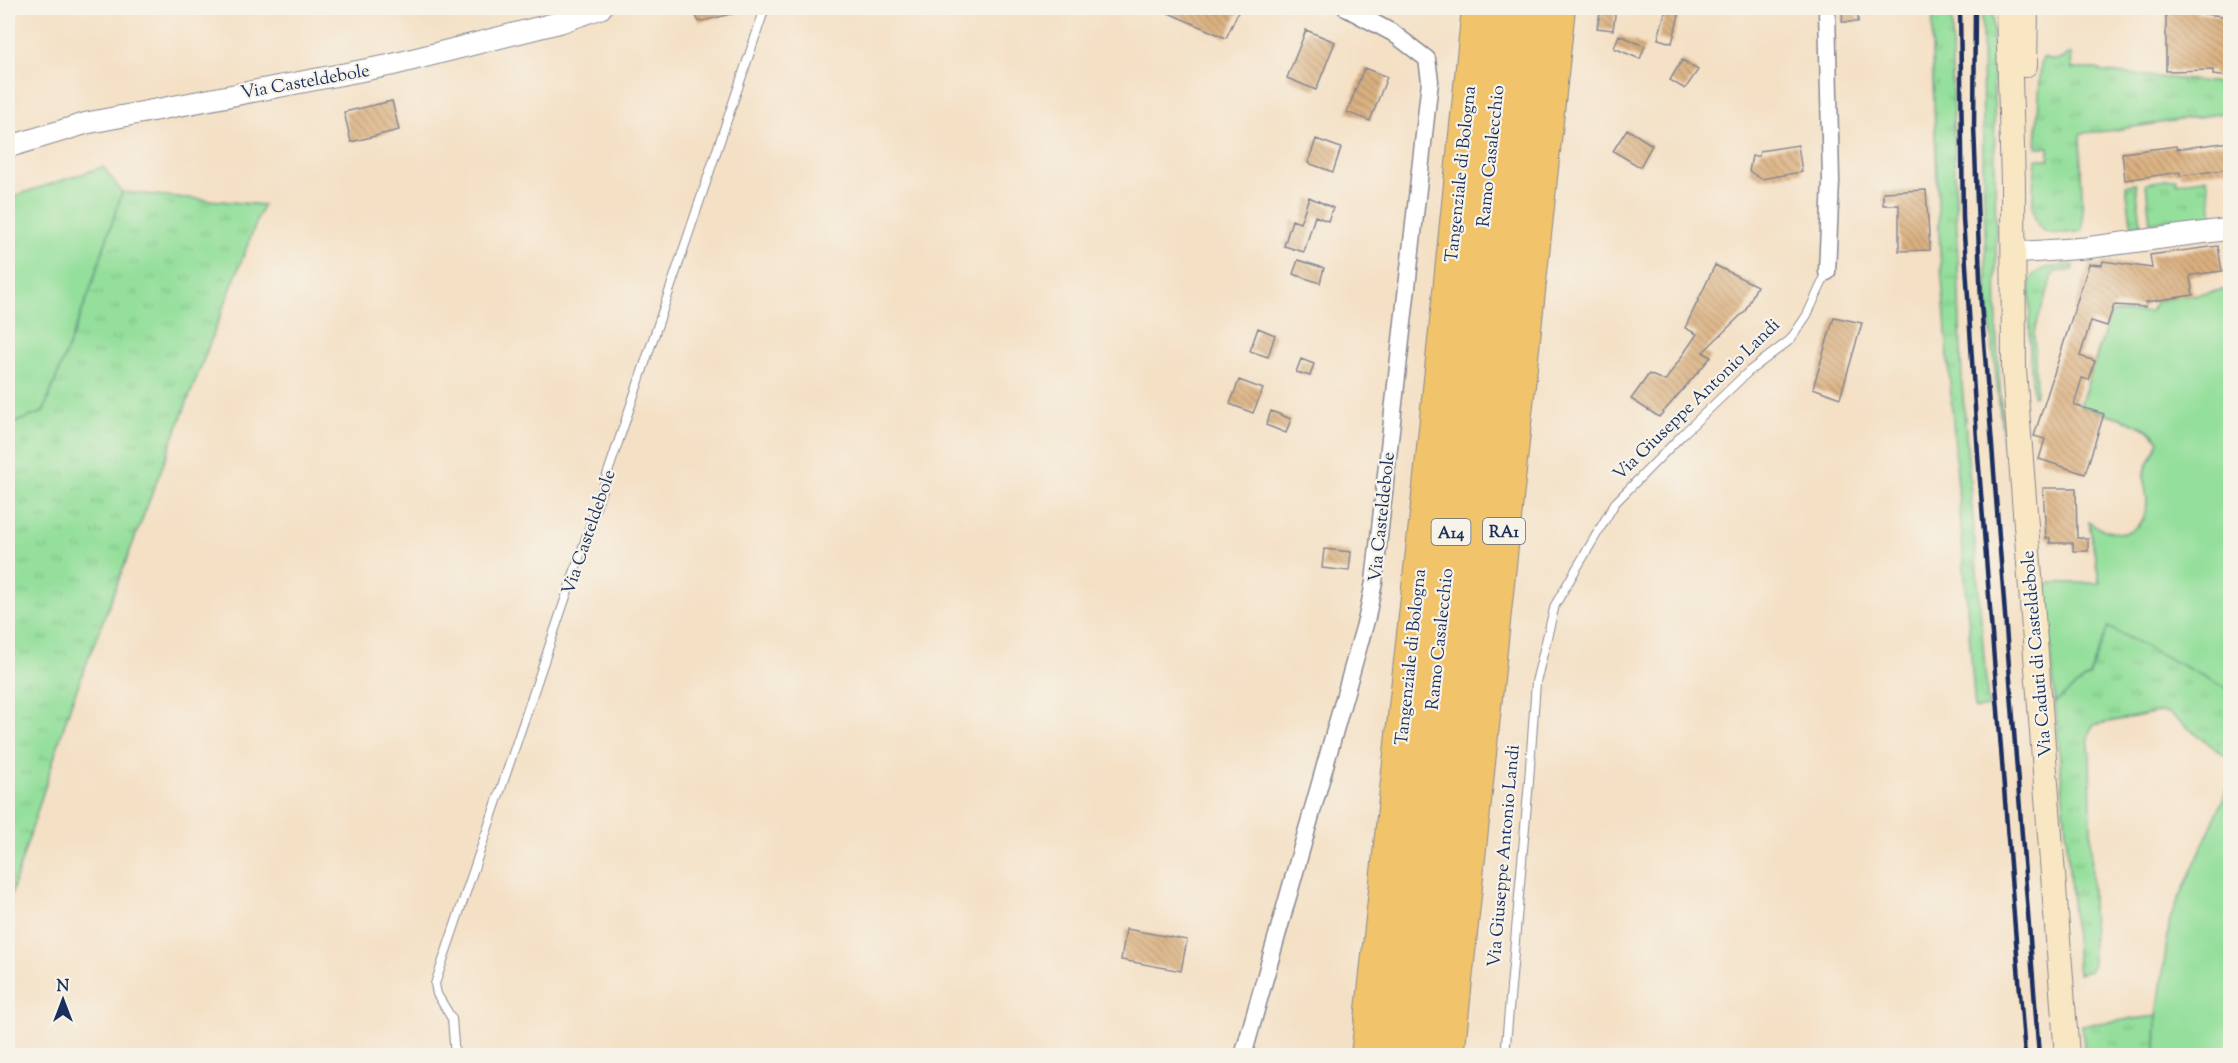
<svg xmlns="http://www.w3.org/2000/svg" width="2238" height="1063" font-family="'Sorts Mill Goudy',serif">
<style>
.grass{fill:url(#grass-tufts);stroke:#58877c;stroke-width:1.5}
.green{fill:#94df9b;stroke:#58877c;stroke-width:1.5}
.building{fill:url(#building-back-hatch)}
.lines{fill:none;stroke-linecap:round;stroke-linejoin:round}
.service-casing{stroke:#888892;stroke-width:10}
.minor-casing{stroke:#888892;stroke-width:19}
.tertiary-casing{stroke:#888892;stroke-width:23}
.secondary-casing{stroke:#888892;stroke-width:26}
.motorway-casing{stroke:#888892;stroke-width:32}
.path{stroke:#888892;stroke-width:3;stroke-dasharray:1.5 4.5;stroke-linecap:butt}
.service{stroke:#fff;stroke-width:8}
.minor{stroke:#fff;stroke-width:16}
.tertiary{stroke:#fff;stroke-width:21}
.secondary{stroke:#f9e7c3;stroke-width:24}
.motorway{stroke:#f1c36a;stroke-width:30}
.rail{stroke:#1b2f5e;stroke-width:4.5}
.labels{text-anchor:middle;stroke-width:4.5;stroke-linejoin:round;paint-order:stroke}
.shield{fill:#f7f3e8;stroke:#5d6a87;stroke-width:1.5}
.shield-label{font-size:16px;font-weight:bold;fill:#1b2f5e}
.street-label{font-size:18px;fill:#1b2f5e;stroke:#f7f3e8}
</style>
<defs>
<pattern id="grass-tufts" width="24" height="20" patternUnits="userSpaceOnUse" patternTransform="scale(1.5)"><rect width="24" height="20" fill="#94df9b"/><path d="M3 7l-1-3M5 7V3M7 7l1-3M15 17l-1-3M17 17v-4M19 17l1-3" fill="none" stroke="#7fc088"/></pattern>
<pattern id="building-back-hatch" width="6" height="6" patternUnits="userSpaceOnUse" patternTransform="scale(1.5)"><rect width="6" height="6" fill="#dbb180"/><path d="M-1 5l2 2M0 0l6 6M5-1l2 2" fill="none" stroke="#b1906c"/></pattern>
</defs>
<rect width="100%" height="100%" fill="#f7f3e8"/>
<filter id="ink" filterUnits="userSpaceOnUse"><feTurbulence type="fractalNoise" baseFrequency=".0167" numOctaves="2"/><feDisplacementMap in="SourceGraphic" scale="12" xChannelSelector="R" yChannelSelector="G"/><feConvolveMatrix kernelMatrix="1 2 1 2 8 2 1 2 1" color-interpolation-filters="sRGB"/></filter>
<filter id="wash" filterUnits="userSpaceOnUse"><feTurbulence type="fractalNoise" baseFrequency=".008" numOctaves="4" result="noise"/><feDisplacementMap in="SourceGraphic" scale="24" xChannelSelector="R" yChannelSelector="G"/><feGaussianBlur stdDeviation="1.35" result="paint"/><feColorMatrix in="noise" values="0 0 0 0 0 0 0 0 0 0 0 0 0 0 0 0 0 1.4 0 .05"/><feComposite in="paint" operator="in"/></filter>
<g filter="url(#wash)">
<rect width="100%" height="100%" fill="#f4e0c5"/>
<path class="grass" d="M1933 8H1952V88L1962 384 1988 707 1975 709 1940 252 1932 55Z
M1982 8H1993L1997 340 2004 449 1987 294 1983 169Z
M2068 54H2071L2072 69H2097L2104 72 2230 84V112L2108 131 2082 133 2080 135 2083 231C2072 232 2060 235 2049 233 2024 227 2035 178 2036 159H2049V147H2036L2041 64 2043 58C2050 61 2062 61 2068 54Z
M2176 178 2177 183 2207 178 2213 216 2150 223 2146 183Z
M2136 184 2141 224 2133 225 2131 223 2126 185Z
M122 192 263 205 71 704 8 904V425L43 412 89 293Z
M2074 265 2073 270 2054 272 2034 332 2036 391V395L2033 396 2030 353V280C2037 265 2060 267 2074 265Z
M2230 289V760L2169 713 2159 712 2094 725C2086 733 2088 743 2090 753L2093 964 2089 971 2078 974 2055 702 2089 676 2107 627 2089 522C2113 539 2145 538 2147 502 2148 494 2143 483 2144 475 2147 464 2155 451 2159 441 2149 422 2100 413 2080 406L2111 313 2150 312 2156 301Z
M2157 1016 2156 1055H2085L2082 1025Z"/>
<path class="green" d="M103 167 122 192 89 293 43 412 8 425V198Z
M2230 289V690L2108 627 2089 676 2055 702 2046 585 2053 583H2100L2089 522C2113 539 2145 538 2147 503 2148 494 2143 483 2144 475 2147 464 2155 451 2159 441 2150 422 2100 413 2080 406L2111 313 2150 312 2156 301Z
M2230 784V1055H2156L2157 1016 2170 919Z"/>
<g id="blocks">
<path class="building" d="M692 8H739V12L699 22Z
M1157 8H1240L1226 38Z
M1601 8H1616L1613 30 1597 28Z
M1666 8 1680 11 1672 43 1658 39Z
M1843 8H1858V22H1842Z
M2197 10V13L2230 17V77L2213 75V70L2166 71V11Z
M1306 30 1335 42 1316 90 1287 78Z
M1619 35 1645 46 1640 59 1614 48Z
M1682 60 1698 70 1685 89 1670 80Z
M1364 68 1387 77 1370 121 1347 112Z
M392 101 399 130 351 142 344 112Z
M1627 129 1652 145 1640 167 1613 151Z
M1316 139 1341 148 1333 172 1308 163Z
M2230 142V169L2180 176V172L2125 180 2122 153 2176 146 2177 149Z
M1798 145 1802 172 1761 179 1749 171 1752 156H1759L1760 151Z
M1926 190 1930 250 1899 251V205H1883V192Z
M1309 197 1333 208 1328 221 1315 216 1304 252 1284 246 1292 220 1300 223Z
M2218 246 2222 271 2192 275 2190 277 2193 295 2146 302V307L2114 305 2107 326 2091 321 2080 356 2095 361 2089 380 2082 378 2074 405 2104 414 2085 474 2039 459 2045 439 2034 436 2089 264 2102 265 2103 261 2152 268 2150 255Z
M1298 260 1324 268 1320 283 1293 274Z
M1715 265 1757 286 1745 311 1703 352 1711 357 1659 417 1631 399 1649 374 1665 381 1697 334 1685 328Z
M1834 317 1862 323 1840 398 1813 388Z
M1258 328 1275 335 1268 357 1250 351Z
M1301 359 1314 364 1310 376 1296 372Z
M1239 380 1263 389 1253 413 1230 404Z
M1271 411 1291 419 1286 433 1266 425Z
M2043 488H2076L2077 538H2088V551H2073V543H2050V538H2046Z
M1324 549 1351 552 1349 571 1322 568Z
M1126 929 1187 940 1181 971 1121 960Z"/>
</g>
</g>
<g filter="url(#ink)">
<use href="#blocks" fill-opacity="0" stroke="#888892" stroke-width="1.5"/>
<g class="lines">
<g class="service-casing">
<path id="service" d="M455 1056 452 1019 437 994 435 984 765 8
M1505 1056 1529 781 1536 682 1555 605 1615 503 1683 434 1748 372 1790 340 1807 315 1827 272"/>
</g>
<g class="minor-casing">
<path id="minor" d="M1827 8 1831 181 1827 272
M1243 1056 1367 617 1374 582 1430 81 1427 59 1393 33 1346 8"/>
</g>
<g class="tertiary-casing">
<path id="tertiary" d="M8 147 87 123 391 65 561 22 601 8
M2013 253 2085 248 2230 229"/>
</g>
<g class="secondary-casing">
<path id="secondary" d="M2008 8 2013 183 2014 370 2067 1056
M2025 65 2026 8"/>
</g>
<g class="motorway-casing">
<path id="motorway" d="M1366 1056 1428 487 1477 8
M1394 1056 1505 8
M1420 1056 1499 326 1531 8
M1449 1056 1560 8"/>
</g>
<path class="path" d="M2228 8 2227 14H2230"/>
<use href="#service" class="service"/>
<use href="#minor" class="minor"/>
<use href="#tertiary" class="tertiary"/>
<use href="#secondary" class="secondary"/>
<use href="#motorway" class="motorway"/>
<path class="rail" d="M1960 8 1963 218 1978 455 2025 1056
M1975 8 1974 126 1981 303 2039 1056"/>
</g>
</g>
<g class="labels">
<g class="shield">
<rect x="1483" y="518" width="42" height="26" rx="4.5"/>
<rect x="1431.5" y="519" width="39" height="26" rx="4.5"/>
</g>
<g class="shield-label">
<text x="1504" y="537">RA1</text>
<text x="1451" y="538">A14</text>
</g>
<g class="street-label">
<text transform="translate(305 81) rotate(-10)" y="6">Via Casteldebole</text>
<text transform="translate(1490 156) rotate(-84)" y="6">Ramo Casalecchio</text>
<text transform="translate(1460 174) rotate(-84)" y="6">Tangenziale di Bologna</text>
<text transform="translate(1696 399) rotate(-44)" y="6">Via Giuseppe Antonio Landi</text>
<text transform="translate(1381 517) rotate(-84)" y="6">Via Casteldebole</text>
<text transform="translate(588 532) rotate(-71)" y="6">Via Casteldebole</text>
<text transform="translate(1439 639) rotate(-84)" y="6">Ramo Casalecchio</text>
<text transform="translate(2036 654) rotate(-95)" y="6">Via Caduti di Casteldebole</text>
<text transform="translate(1410 657) rotate(-84)" y="6">Tangenziale di Bologna</text>
<text transform="translate(1503 856) rotate(-85)" y="6">Via Giuseppe Antonio Landi</text>
</g>
</g>
<rect width="2238" height="1063" fill="none" stroke="#f7f3e8" stroke-width="30"/>
<g transform="translate(63 1000)" stroke="#f7f3e8" stroke-width="4.5" paint-order="stroke">
<path d="M0-4.5L10 22L0 15L-10 22Z" fill="#1b2f5e"/>
<text y="-9" font-size="16" font-weight="bold" text-anchor="middle" fill="#1b2f5e">N</text>
</g>
</svg>
